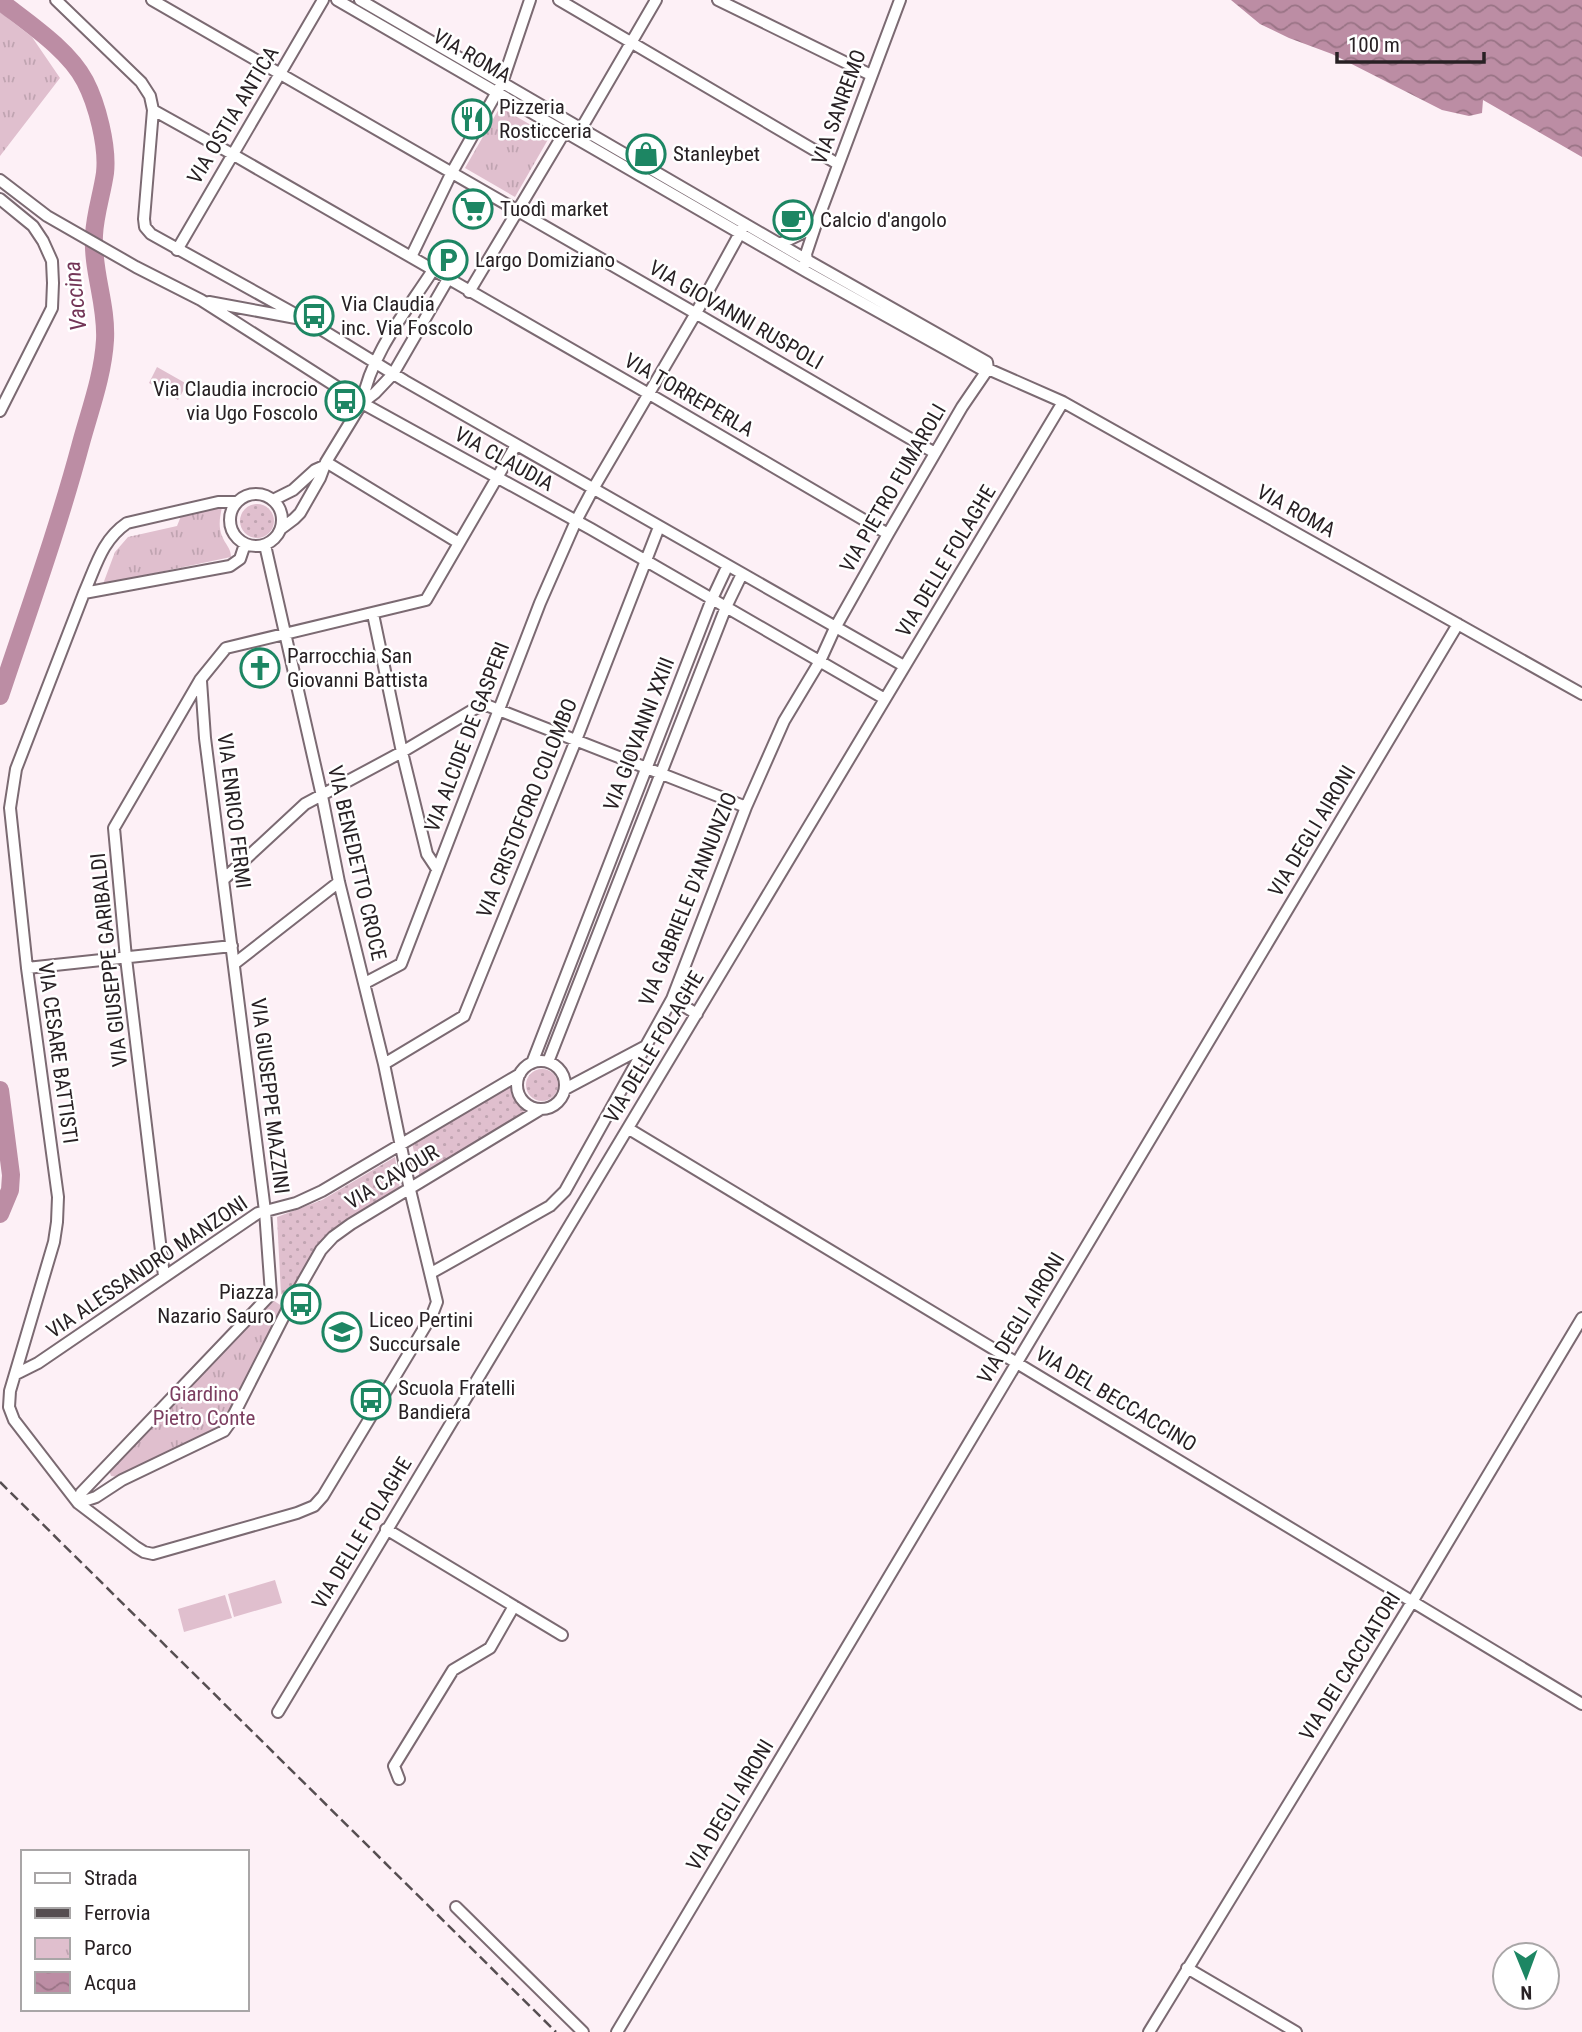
<svg xmlns="http://www.w3.org/2000/svg" width="1582" height="2032" font-family="'Roboto Condensed',sans-serif">
<style>
.grass{fill:url(#grass-dots)}
.park{fill:url(#park-tufts)}
.garden{fill:#e0bfce}
.water{fill:url(#water-waves)}
.lines{fill:none;stroke-linecap:round;stroke-linejoin:round}
.river{stroke:#bc8da4;stroke-width:18}
.minor-casing{stroke:#7b6a72;stroke-width:14}
.minor{stroke:#fff;stroke-width:10}
.rail{stroke:#564e51;stroke-width:2.5;stroke-dasharray:10 5;stroke-linecap:butt}
.labels{text-anchor:middle;stroke-width:5;stroke-linejoin:round;paint-order:stroke}
.street-label{font-size:21px;fill:#282124;stroke:#fff}
.poi-label{font-size:21px;fill:#282124;stroke:#fff;text-anchor:start}
.park-label{font-size:21px;fill:#7c3e60;stroke:#fff}
.water-label{font-size:23px;font-style:italic;fill:#733657;stroke:#fff}
</style>
<defs>
<pattern id="grass-dots" width="8" height="8" patternUnits="userSpaceOnUse" patternTransform="scale(1.75)"><rect width="8" height="8" fill="#e0bfce"/><path d="M2 2h.1M6 6h.1" fill="none" stroke="#c0a4b1" stroke-width="1.8" stroke-linecap="round"/></pattern>
<pattern id="park-tufts" width="24" height="20" patternUnits="userSpaceOnUse" patternTransform="scale(1.75)"><rect width="24" height="20" fill="#e0bfce"/><path d="M3 7l-1-3M5 7V3M7 7l1-3M15 17l-1-3M17 17v-4M19 17l1-3" fill="none" stroke="#c0a4b1"/></pattern>
<pattern id="water-waves" width="16" height="10" patternUnits="userSpaceOnUse" patternTransform="scale(1.75)"><rect width="16" height="10" fill="#bc8da4"/><path d="M0 5q4-4 8 0t8 0" fill="none" stroke="#997385"/></pattern>
</defs>
<rect width="100%" height="100%" fill="#fdf0f6"/>
<path class="grass" d="M240 521a17 17 0 1 1 34 0a17 17 0 1 1-34 0Z
M526 1085a16 16 0 1 1 32 0a16 16 0 1 1-32 0Z
M512 1084C513 1097 518 1105 529 1110L420 1178 412 1143Z
M395 1157 400 1189 331 1232 288 1297 281 1294 277 1217 322 1200Z"/>
<path class="park" d="M0 12 32 37 60 78 0 156Z
M500 107 550 136 515 197 465 168Z
M222 507C220 517 218 526 222 536 225 544 231 548 231 557L103 584 115 552 128 537 177 526 181 516Z
M271 1299 285 1308 222 1426 118 1477 111 1476 109 1470Z"/>
<path class="garden" d="M157 367 187 384 178 400 149 383Z
M275 1580 282 1603 234 1617 228 1594Z
M225 1595 232 1618 184 1632 178 1609Z"/>
<path class="water" d="M1231 0H1582V157L1483 100 1482 113 1469 116 1442 110 1332 54 1289 38 1260 24Z"/>
<g class="lines">
<path class="river" d="M0 1C28 23 68 49 85 81 97 104 108 146 105 173 102 194 95 214 94 235 92 271 107 304 105 340 103 375 90 410 81 443 58 529 28 612 0 696
M0 1090 11 1175 10 1190 0 1214"/>
<g class="minor-casing">
<path id="minor" d="M56 0 141 82 150 96 153 110 144 219 145 227 151 234 306 320 405 381 904 666
M152 0 702 317 935 453
M337 0 807 272 981 369H988L1063 402 1582 694
M360 0 807 260 987 362 988 369
M559 0 838 164
M718 0 871 75
M153 110 232 154 656 398 888 534
M578 134 656 0
M0 180 47 216 136 267 201 300 362 403 591 529 885 699
M0 199 33 226 43 241 52 261 53 283 52 308 0 411
M780 244 815 227
M177 250 323 0
M411 257 451 174 502 83 530 0
M805 263 807 260 806 254 815 227 900 0
M469 292 567 128
M209 302 296 318
M362 403C371 353 406 312 433 270
M326 462 459 543
M230 520a26 26 0 1 1 52 0a26 26 0 1 1-52 0Z
M273 500 293 490 315 470 324 466
M237 502H218L127 523C102 540 96 566 84 593L230 566 240 559 245 544
M282 528 294 519 300 513 320 478 326 462 362 403 375 393 393 374 448 279
M84 593 16 769 10 808 27 968 58 1197 57 1222 54 1242 10 1391 9 1407 14 1420 78 1503 136 1547 144 1552 153 1554 297 1513 314 1506 323 1496 432 1315 437 1302 410 1190 384 1064 339 882 322 796 265 545
M373 614 402 752 427 854 437 869
M201 681 205 738 265 1211 271 1294
M224 879 305 804 402 752 476 708 486 705 746 807
M234 964 339 882
M27 968 232 946
M365 983 401 964 540 603 576 521 593 489 696 313 745 224
M672 999 697 1014
M517 1085a24 24 0 1 1 48 0a24 24 0 1 1-48 0Z
M548 1062 726 607 742 574
M532 1063 712 599 727 567
M384 1064 464 1016 576 740 659 527
M565 1089 646 1046
M629 1129 1582 1704
M431 1273 550 1206 565 1191 672 999 746 807 784 721 820 661 835 628 888 534 962 407 988 369
M164 1276 126 958 114 828 200 680 226 648 426 600 516 445
M16 1374 38 1363 258 1213 296 1203 322 1191 520 1074
M78 1503 96 1497 122 1480 224 1431 229 1424 289 1306 321 1250 333 1237 351 1224 541 1109
M78 1503 81 1493 271 1294
M386 1529 562 1635
M278 1712 1063 402
M399 1779 394 1766 453 1670 490 1648 514 1606
M456 1907 583 2032
M1187 1968 1296 2032
M617 2032 1458 624
M1149 2032 1412 1602 1582 1318"/>
</g>
<use href="#minor" class="minor"/>
<path class="rail" d="M0 1482 556 2032"/>
</g>
<defs>
<g id="restaurant-ring" transform="scale(2.0125)"><circle r="9.5" fill="#fff" stroke="#1d8663" stroke-width="1.5"/><path d="M-5-6h1v4h1v-4h1v4h1v-4h1v5L-1.5 .5V6h-2V.5L-5-1ZM5-6V6H3V1.5H1.5Q1.5-4 5-6Z" fill="#1d8663"/></g>
<g id="shop-ring" transform="scale(2.0125)"><circle r="9.5" fill="#fff" stroke="#1d8663" stroke-width="1.5"/><path d="M-5-2.5h2.3a2.7 3.5 0 0 1 5.4 0H5L5.5 6h-11ZM-1.5-2.5h3a1.5 2.3 0 0 0-3 0Z" fill="#1d8663"/></g>
<g id="supermarket-ring" transform="scale(2.0125)"><circle r="9.5" fill="#fff" stroke="#1d8663" stroke-width="1.5"/><path d="M-6-5.5h2.5l.6 2H6L4.5 2H-2.5L-4.4-4H-6ZM-1.5 3.2a1.3 1.3 0 1 0 .1 0ZM3 3.2a1.3 1.3 0 1 0 .1 0Z" fill="#1d8663"/></g>
<g id="cafe-ring" transform="scale(2.0125)"><circle r="9.5" fill="#fff" stroke="#1d8663" stroke-width="1.5"/><path d="M-5.5-4.5H6V0H3Q3 3.5 0 3.5H-2.5Q-5.5 3.5-5.5 0ZM3-3.2v2h1.7v-2ZM-6 4.5H4V6H-6Z" fill="#1d8663"/></g>
<g id="parking-ring" transform="scale(2.0125)"><circle r="9.5" fill="#fff" stroke="#1d8663" stroke-width="1.5"/><path d="M-3.5-5.5H1a3.5 3.5 0 0 1 0 7H-1V5.5H-3.5ZM-1-3.4V-.6H.8a1.4 1.4 0 0 0 0-2.8Z" fill="#1d8663"/></g>
<g id="bus-ring" transform="scale(2.0125)"><circle r="9.5" fill="#fff" stroke="#1d8663" stroke-width="1.5"/><path d="M-5-6H5V4H4V6H2V4H-2V6H-4V4H-5ZM-3.5-4V0h7V-4ZM-3.5 1.2v1.5H-2V1.2ZM2 1.2v1.5H3.5V1.2Z" fill="#1d8663"/></g>
<g id="church-ring" transform="scale(2.0125)"><circle r="9.5" fill="#fff" stroke="#1d8663" stroke-width="1.5"/><path d="M-1.2-6h2.4v3.5h3.3v2.4h-3.3V6h-2.4V-.1h-3.3v-2.4h3.3Z" fill="#1d8663"/></g>
<g id="university-ring" transform="scale(2.0125)"><circle r="9.5" fill="#fff" stroke="#1d8663" stroke-width="1.5"/><path d="M0-5L7-2L0 1L-7-2ZM-4 1L0 2.5L4 1V4Q0 6-4 4Z" fill="#1d8663"/></g>
</defs>
<g fill-rule="evenodd">
<use href="#restaurant-ring" x="472" y="119"/>
<use href="#shop-ring" x="646" y="154"/>
<use href="#supermarket-ring" x="473" y="209"/>
<use href="#cafe-ring" x="793" y="220"/>
<use href="#parking-ring" x="448" y="260"/>
<use href="#bus-ring" x="314" y="316"/>
<use href="#bus-ring" x="345" y="401"/>
<use href="#church-ring" x="260" y="668"/>
<use href="#bus-ring" x="301" y="1304"/>
<use href="#university-ring" x="342" y="1332"/>
<use href="#bus-ring" x="371" y="1400"/>
</g>
<g class="labels">
<g class="street-label">
<text transform="translate(472 56) rotate(30)" y="7">VIA ROMA</text>
<text transform="translate(839 107) rotate(-70)" y="7">VIA SANREMO</text>
<text transform="translate(233 115) rotate(-59)" y="7">VIA OSTIA ANTICA</text>
<text transform="translate(736 315) rotate(30)" y="7">VIA GIOVANNI RUSPOLI</text>
<text transform="translate(689 395) rotate(30)" y="7">VIA TORREPERLA</text>
<text transform="translate(504 459) rotate(29)" y="7">VIA CLAUDIA</text>
<text transform="translate(893 488) rotate(-60)" y="7">VIA PIETRO FUMAROLI</text>
<text transform="translate(1296 511) rotate(29)" y="7">VIA ROMA</text>
<text transform="translate(946 561) rotate(-59)" y="7">VIA DELLE FOLAGHE</text>
<text transform="translate(639 734) rotate(-69)" y="7">VIA GIOVANNI XXIII</text>
<text transform="translate(467 737) rotate(-69)" y="7">VIA ALCIDE DE GASPERI</text>
<text transform="translate(527 808) rotate(-68)" y="7">VIA CRISTOFORO COLOMBO</text>
<text transform="translate(234 811) rotate(83)" y="7">VIA ENRICO FERMI</text>
<text transform="translate(1312 831) rotate(-59)" y="7">VIA DEGLI AIRONI</text>
<text transform="translate(357 863) rotate(77)" y="7">VIA BENEDETTO CROCE</text>
<text transform="translate(688 899) rotate(-68)" y="7">VIA GABRIELE D'ANNUNZIO</text>
<text transform="translate(109 960) rotate(-96)" y="7">VIA GIUSEPPE GARIBALDI</text>
<text transform="translate(654 1047) rotate(-59)" y="7">VIA DELLE FOLAGHE</text>
<text transform="translate(58 1053) rotate(82)" y="7">VIA CESARE BATTISTI</text>
<text transform="translate(270 1096) rotate(83)" y="7">VIA GIUSEPPE MAZZINI</text>
<text transform="translate(392 1177) rotate(-31)" y="7">VIA CAVOUR</text>
<text transform="translate(147 1267) rotate(-34)" y="7">VIA ALESSANDRO MANZONI</text>
<text transform="translate(1021 1318) rotate(-59)" y="7">VIA DEGLI AIRONI</text>
<text transform="translate(1116 1399) rotate(31)" y="7">VIA DEL BECCACCINO</text>
<text transform="translate(362 1533) rotate(-59)" y="7">VIA DELLE FOLAGHE</text>
<text transform="translate(1350 1666) rotate(-58)" y="7">VIA DEI CACCIATORI</text>
<text transform="translate(730 1805) rotate(-59)" y="7">VIA DEGLI AIRONI</text>
</g>
<g class="poi-label">
<text x="499" y="114">Pizzeria<tspan x="499" dy="24">Rosticceria</tspan></text>
<text x="673" y="161">Stanleybet</text>
<text x="500" y="216">Tuodì market</text>
<text x="820" y="227">Calcio d'angolo</text>
<text x="475" y="267">Largo Domiziano</text>
<text x="341" y="311">Via Claudia<tspan x="341" dy="24">inc. Via Foscolo</tspan></text>
<text x="318" y="396" text-anchor="end">Via Claudia incrocio<tspan x="318" dy="24">via Ugo Foscolo</tspan></text>
<text x="287" y="663">Parrocchia San<tspan x="287" dy="24">Giovanni Battista</tspan></text>
<text x="274" y="1299" text-anchor="end">Piazza<tspan x="274" dy="24">Nazario Sauro</tspan></text>
<text x="369" y="1327">Liceo Pertini<tspan x="369" dy="24">Succursale</tspan></text>
<text x="398" y="1395">Scuola Fratelli<tspan x="398" dy="24">Bandiera</tspan></text>
</g>
<g class="park-label">
<text x="204" y="1401">Giardino<tspan x="204" dy="24">Pietro Conte</tspan></text>
</g>
<g class="water-label">
<text transform="translate(75 296) rotate(-96)" y="8">Vaccina</text>
</g>
</g>
<rect x="21" y="1850" width="228" height="161" fill="#ffffff" stroke="#a9a6a7" stroke-width="2"/>
<rect x="35" y="1873" width="35" height="10" fill="#ffffff" stroke="#a9a6a7" stroke-width="2"/>
<text x="84" y="1885" font-size="21" fill="#282124">Strada</text>
<rect x="35" y="1908" width="35" height="10" fill="#564e51" stroke="#a9a6a7" stroke-width="2"/>
<text x="84" y="1920" font-size="21" fill="#282124">Ferrovia</text>
<rect x="35" y="1938" width="35" height="21" fill="url(#park-tufts)" stroke="#a9a6a7" stroke-width="2"/>
<text x="84" y="1955" font-size="21" fill="#282124">Parco</text>
<rect x="35" y="1972" width="35" height="21" fill="url(#water-waves)" stroke="#a9a6a7" stroke-width="2"/>
<text x="84" y="1990" font-size="21" fill="#282124">Acqua</text>
<g transform="translate(1526 1976) rotate(179)"><circle r="33" fill="#ffffff" stroke="#a9a6a7" stroke-width="2"/>
<path d="M0-5L12 26L0 18L-12 26Z" fill="#1d8663"/>
<text y="-10" font-size="19" font-weight="bold" text-anchor="middle" fill="#282124">N</text>
</g>
<path d="M1337 52v10h147v-10" fill="none" stroke="#282124" stroke-width="3.5"/>
<text x="1348" y="52" font-size="21" fill="#282124" stroke="#ffffff" stroke-width="5" paint-order="stroke">100 m</text>
</svg>
